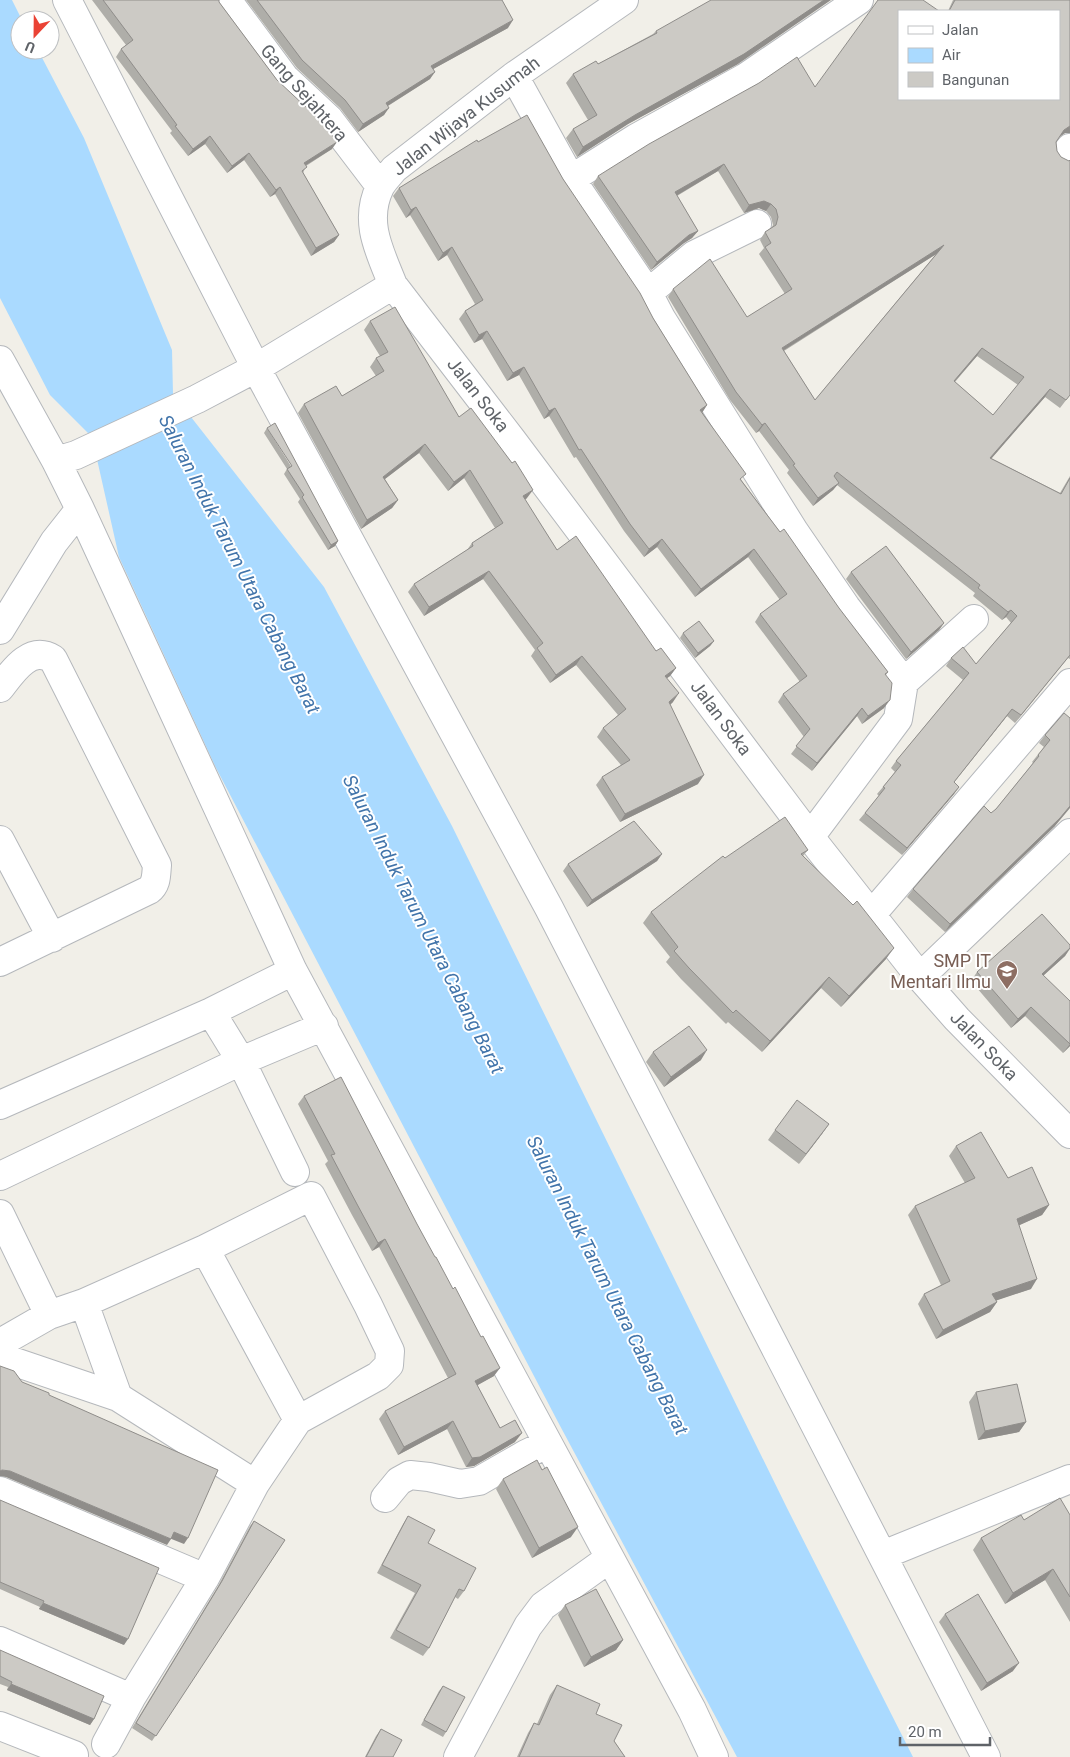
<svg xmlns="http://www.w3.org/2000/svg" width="1070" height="1757" font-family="Roboto,sans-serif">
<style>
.water{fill:#aadaff}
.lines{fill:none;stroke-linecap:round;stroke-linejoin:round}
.minor-casing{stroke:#b5b8bc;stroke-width:30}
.minor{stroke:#fff;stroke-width:28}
.wall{fill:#afaea9;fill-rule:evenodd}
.shaded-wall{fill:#8f8d8a}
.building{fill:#cccac5;stroke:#8f8d8a;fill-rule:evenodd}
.labels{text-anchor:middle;stroke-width:4;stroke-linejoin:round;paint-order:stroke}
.street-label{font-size:18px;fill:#5f6368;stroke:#fff}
.education-label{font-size:18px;fill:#785e54;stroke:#fff;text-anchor:end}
.water-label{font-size:19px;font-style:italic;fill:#4174aa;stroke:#fff}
</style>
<rect width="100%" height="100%" fill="#f1efe8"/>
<path class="water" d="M0 0H12L22 20H20V50H38L84 138 172 350 173 394 324 587 452 826 787 1508 913 1757H737L558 1422 215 766 119 557 92 437 50 395 0 298Z"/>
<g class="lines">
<g class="minor-casing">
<path id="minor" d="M67 0 256 368 549 908 986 1757
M227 0 285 78 329 119 380 186
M514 76 571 179 648 293 661 318 794 531 846 607 904 682 898 719 810 837
M1066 153 1070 148
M571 179 636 138 746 77 859 0
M393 285 512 440 810 837 920 977 957 1019 1070 1134
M648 293 694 255 757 224
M0 360 56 461 80 509 293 971 692 1710 714 1757
M56 461 76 455 197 399 256 368 393 285C380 252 363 222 380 187 383 181 390 174 394 169L514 76 624 0
M0 630 54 542 80 509
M904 682 974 619
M0 688C13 671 30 645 53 659L157 865C156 875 157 884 149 890L0 962
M0 840 52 938
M872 914 1070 683
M920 977 1070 833
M211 1012 241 1061 295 1172
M0 1105 211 1012 293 971
M0 1176 241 1061 324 1026
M0 1214 49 1315
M205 1249 298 1420
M84 1303 118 1397
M0 1343 49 1315 84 1303 205 1249 311 1196 368 1305 390 1351 389 1365 378 1376 298 1420 255 1484 205 1578 131 1698 106 1744
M0 1357 118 1397 255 1484
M0 1491 205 1578
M385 1498 399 1481 410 1475 429 1477 460 1484 479 1481 526 1454 547 1444
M883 1555 1070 1479
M0 1641 131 1698
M0 1726 74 1755 73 1757
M458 1757 528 1626 543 1606 610 1558"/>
</g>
<use href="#minor" class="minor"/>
</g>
<path class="wall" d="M92 0H219V2L277 80 332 149 306 166 303 173 339 235 334 242 311 256 275 194 270 197 244 160 227 173 205 144 188 156 170 133 172 131 116 57 121 49 126 45Z
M246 0H502L508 28 433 69 430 79 388 106 384 115 358 132 340 108 297 68Z
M953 0H1070V133H1065L1059 137 1056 142 1070 395 1060 408 1045 397 991 458 1060 493 1070 476V659L1068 658 1015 723 1007 716 954 782 959 787 954 794 902 855 859 820 879 796 877 794 883 787 895 772 891 768 896 761 963 680 946 666 951 658 976 664 1011 623 1006 617 1002 620 973 596 975 593 837 485 833 490 813 506 787 473 789 470 759 431 756 433 730 400 668 297 673 289 747 317 785 294 759 254 764 248 760 240 765 232 772 227 773 225 771 217 766 211 759 208 744 213 718 171 677 196 698 231 692 238 684 243 651 270 593 184 598 176 815 87 899 99 1059 11H948ZM936 254 815 400 784 351ZM977 356 1018 385 993 415 955 382Z
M656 31 738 64 628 124 577 157 566 138 573 129 588 120 566 83 573 74 598 64 653 34Z
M478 142 563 179 653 318 707 405 702 412 742 481 780 532 888 672 886 675 884 708 862 724 857 716 812 771 791 754 804 737 778 702 783 694 800 682 755 622 760 614 780 600 748 557 695 597 657 547 644 557 624 531 576 457 574 458 549 416 544 419 519 375 507 381 482 339 474 343 459 319 465 311 475 304 447 255 438 261 410 215 406 218 393 196 399 188Z
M370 321 459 417 527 498 525 500 557 550 656 651 676 668 670 676 667 678 673 702 670 705 698 784 620 822 596 785 602 777 621 765 597 737 603 728 618 715 576 665 550 683 531 656 535 650 483 579 424 616 408 592 414 584 467 550 472 543 495 528 464 478 448 491 419 453 385 479 398 500 392 508 361 529 298 413 304 404 342 396 376 376 370 367 376 358 380 356 364 330Z
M267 428 338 541 335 546 328 550 298 502 300 499 284 474 287 469 264 433Z
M851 572 944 623 939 630 906 659 846 579Z
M683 633 714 641 710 646 695 658 680 638Z
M1070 718 1055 826 945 932 907 897 913 889 996 809 1033 763 1032 762 1044 747 1039 743 1045 735Z
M808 850 803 856 886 959 841 1007 821 988 762 1052 728 1022 726 1024 681 979 666 962 670 957 643 923 651 912 725 858Z
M662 854 657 861 587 907 563 871 568 864Z
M1070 945V949L1065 956 1043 976 1070 1001V1046L1063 1053 1025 1016 1011 1028 971 981 977 972Z
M653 1052 701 1060 664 1087 646 1062Z
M304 1096 494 1376 477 1385 500 1428 515 1442 474 1466 466 1467 447 1429 398 1455 379 1419 385 1411 448 1378 379 1247 372 1251 352 1215 325 1164 328 1161 298 1104Z
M829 1124 799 1164 768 1140 775 1130Z
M956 1146 1008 1178 1049 1205 1042 1215 1019 1225 1031 1289 996 1300 997 1302 990 1312 936 1339 918 1304 924 1294 941 1285 908 1215 915 1206 965 1183 949 1156Z
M976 1392 1026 1422 1019 1432 978 1440 969 1402Z
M542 1470 571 1537 532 1558 496 1489 503 1479Z
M0 1500 124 1645 39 1609 40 1607 0 1589Z
M1070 1515V1622L1045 1580 1005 1604 973 1550 981 1538 1024 1520Z
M408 1516 464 1591 458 1599 455 1597 429 1648 423 1656 390 1638 415 1593 377 1573 403 1524Z
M254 1521 285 1540 152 1741 132 1728 218 1586 250 1526Z
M565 1605 623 1640 616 1650 584 1667 558 1615Z
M945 1614 1013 1671 981 1691 939 1622Z
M0 1650 94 1719 90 1725 7 1690 8 1687 0 1684Z
M557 1685 596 1714 625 1757H517L528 1733 534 1723 537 1724 550 1695Z
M443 1686 446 1732 443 1737 421 1725 439 1691Z
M381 1729 393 1757H365L376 1736Z"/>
<path class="shaded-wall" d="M824 0H831L738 64 628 124 577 157 583 147 635 115Z
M513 20 508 28 426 73 431 66Z
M435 72 430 79 381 110 386 103Z
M389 108 384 115 358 132 363 124Z
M1070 126V133H1065L1058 138 1064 130Z
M210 136 205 144 188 156 193 149Z
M337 142 332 149 298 170 304 163Z
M249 153 244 160 227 173 232 166Z
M724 164 718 171 669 200 675 192Z
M280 187 275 194 270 197 276 190Z
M764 201 771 204 766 211 759 208 744 213 749 205Z
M416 207 410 215 406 218 411 210Z
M698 231 692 238 684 243 651 270 657 262 689 235Z
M339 235 334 242 311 256 316 248Z
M944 245 938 253 776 355 782 348Z
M452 247 447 255 438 261 443 253Z
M487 331 482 339 474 343 479 335Z
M982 348 977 356 948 389 954 381Z
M524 367 519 375 507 381 513 373Z
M1050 389 1045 397 985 466 990 458Z
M707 405 702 413 700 410Z
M555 408 549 416 544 419 549 411Z
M765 423 759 431 756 433 762 425Z
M425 444 419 453 377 485 383 477Z
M470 470 464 478 448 491 454 482Z
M839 483 833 490 813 506 818 498Z
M533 490 527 498 517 505 523 496Z
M398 500 392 508 361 529 367 520Z
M662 539 657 547 644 557 649 549Z
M338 541 335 546 328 550 331 545Z
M754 549 748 557 695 597 701 589Z
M489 571 483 579 424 616 429 607Z
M1011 610 1006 617 1002 620 1008 612Z
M944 623 939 630 906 659 911 652Z
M714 641 710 646 695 658 698 653Z
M1070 655 1015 723 1021 715Z
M582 656 576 665 550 683 556 675Z
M676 668 670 676 659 684 665 676Z
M679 693 673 702 663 711 669 702Z
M890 700 884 708 862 724 868 716Z
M862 708 857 716 812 771 817 763Z
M1012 709 1007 716 948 790 954 782Z
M704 775 698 784 620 822 625 814Z
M959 787 954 794 902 855 907 848Z
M1070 806V808L1055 826 945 932 950 924Z
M662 854 657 861 587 907 592 900Z
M894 948 886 959 841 1007 849 996Z
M1070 948 1065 956 1035 983 1042 974Z
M829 977 821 988 762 1052 770 1041Z
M1031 1007 1025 1016 1011 1028 1018 1019Z
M1070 1044V1046L1063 1053Z
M707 1050 701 1060 664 1087 671 1077Z
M829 1124 822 1134 799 1164 806 1154Z
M1049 1205 1042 1215 1011 1229 1017 1219Z
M385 1239 379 1247 372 1251 378 1243Z
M1037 1279 1031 1289 986 1304 992 1294Z
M997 1302 990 1312 936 1339 943 1330Z
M500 1368 494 1376 469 1390 475 1381Z
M453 1421 447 1429 398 1455 404 1447Z
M1026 1422 1019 1432 978 1440 985 1431Z
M522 1433 515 1442 474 1466 466 1467 472 1458Z
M2 1470 10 1471 171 1539 167 1545 6 1477 0 1476V1471Z
M578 1527 571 1537 532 1558 539 1548Z
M174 1532 188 1538 184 1544 169 1538Z
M1053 1569 1045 1580 1005 1604 1013 1593Z
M43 1603 128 1639 124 1645 39 1609Z
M623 1640 616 1650 584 1667 591 1657Z
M1019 1663 1013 1671 981 1691 987 1683Z
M11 1684 94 1719 90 1725 7 1690Z"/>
<path class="building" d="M103 0H219V2L277 80 322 122 337 142 304 163 307 167 302 171 339 235 316 248 280 187 276 190 249 153 232 166 210 136 193 149 175 126 177 125 121 49 133 40Z
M257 0H502L513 20 431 66 435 72 386 103 389 108 363 124 345 100 302 60Z
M711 0H824L744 54 635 115 583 147 573 129 597 115 573 74 596 61 598 64 657 33 656 31Z
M878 0H923L939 11H899V99H1059V11H949L955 0H1070V126L1064 130 1056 142 1057 151 1061 157 1069 161 1070 160V395L1066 400 1050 389 990 458 1061 494 1070 478V655L1021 715 1012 709 954 782 959 787 907 848 865 813 885 788 883 787 901 765 896 761 969 673 951 658 963 647 976 664 1017 616 1011 610 1008 612 978 588 980 585 837 472 834 476 839 483 818 498 793 465 795 464 765 423 762 425 736 392 673 289 710 259 747 317 792 289 765 247 771 243 765 232 776 225 778 217 776 209 771 204 764 201 749 205 724 164 675 192 698 231 689 235 657 262 598 176 649 144 759 83 797 57 815 87ZM944 245 815 400 782 348ZM982 348 1024 377 993 415 954 381Z
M527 115 563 179 640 293 653 318 707 405 700 410 746 474 740 479 780 532 784 529 839 608 888 672 885 674 892 683 890 700 868 716 862 708 817 763 796 746 810 729 783 694 807 676 760 614 787 594 754 549 701 589 662 539 649 549 630 524 581 449 579 450 555 408 549 411 524 367 513 373 487 331 479 335 465 311 483 300 452 247 443 253 416 207 411 210 399 188 477 140 478 142Z
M395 307 459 417 471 408 512 463 515 461 533 490 523 496 557 550 576 536 656 651 661 648 676 668 665 676 679 693 669 702 704 775 625 814 602 777 630 760 603 728 626 709 582 656 556 675 537 648 543 643 489 571 429 607 414 584 473 546 472 543 503 523 470 470 454 482 425 444 383 477 398 500 367 520 304 404 336 386 342 396 384 371 376 358 388 352 370 321Z
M275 423 338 541 331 545 302 497 304 495 287 469 292 466 267 428Z
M886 546 944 623 911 652 851 572Z
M699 621 714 641 698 653 683 633Z
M1064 713 1070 718V806L1060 818 950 924 913 889 984 806 991 813 996 809 1039 756 1038 755 1050 740 1045 735Z
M785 817 808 850 801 854 853 905 857 901 894 948 849 996 829 977 770 1041 736 1010 733 1013 689 968 674 951 678 947 651 912 723 856 725 858Z
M634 821 662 854 592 900 568 864Z
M1042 914 1070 945V948L1042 974 1070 1001V1044L1031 1007 1018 1019 977 972Z
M689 1026 707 1050 671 1077 653 1052Z
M341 1077 417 1224 435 1257H436L453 1289 455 1287 481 1337 483 1336 500 1368 475 1381 500 1428 515 1420 522 1433 480 1457 472 1458 453 1421 404 1447 385 1411 456 1374 385 1239 378 1243 358 1206 331 1155 335 1154 304 1096Z
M797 1100 829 1124 806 1154 775 1130Z
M981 1132 1008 1178 1032 1167 1049 1205 1017 1219 1037 1279 992 1294 997 1302 943 1330 924 1294 950 1281 915 1206 975 1178 956 1146Z
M0 1366 14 1371 22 1382 49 1393V1395L218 1470 188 1538 174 1532 171 1539 10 1471 2 1470 0 1471Z
M1017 1384 1026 1422 985 1431 976 1392Z
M537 1460 542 1470 547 1467 578 1527 539 1548 503 1479Z
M1060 1498 1070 1515V1597L1053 1569 1013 1593 981 1538 1021 1515 1024 1520Z
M0 1500 159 1568 128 1639 43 1603 44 1601 0 1582Z
M408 1516 435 1530 428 1543 476 1568 464 1591 459 1589 429 1648 396 1630 421 1585 382 1565Z
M254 1521 285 1540 156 1736 136 1723 222 1581Z
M596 1589 623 1640 591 1657 565 1605Z
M978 1594 1019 1663 987 1683 945 1614Z
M0 1650 104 1696 94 1719 11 1684 12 1682 0 1676Z
M557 1685 600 1704 596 1714 622 1725 614 1741 625 1757H519L534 1723 539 1725Z
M443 1686 465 1697 446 1732 424 1720Z
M381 1729 402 1740 393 1757H366Z"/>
<defs>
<g id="school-pin" transform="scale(1.125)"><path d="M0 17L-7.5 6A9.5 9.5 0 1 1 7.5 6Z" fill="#8d6e63" stroke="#fff"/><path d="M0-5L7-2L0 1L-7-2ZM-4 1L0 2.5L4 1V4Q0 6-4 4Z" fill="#fff"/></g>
</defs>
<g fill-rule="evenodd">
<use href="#school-pin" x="1007" y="971"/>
</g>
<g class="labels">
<g class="street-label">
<text transform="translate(304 93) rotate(49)" y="6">Gang Sejahtera</text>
<text transform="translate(466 116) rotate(-38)" y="6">Jalan Wijaya Kusumah</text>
<text transform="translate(478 395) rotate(52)" y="6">Jalan Soka</text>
<text transform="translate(721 718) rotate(53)" y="6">Jalan Soka</text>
<text transform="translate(984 1046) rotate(46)" y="6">Jalan Soka</text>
</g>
<g class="education-label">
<text x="991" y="967">SMP IT<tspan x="991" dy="21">Mentari Ilmu</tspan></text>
</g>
<g class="water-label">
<text transform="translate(240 564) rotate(63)" y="7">Saluran Induk Tarum Utara Cabang Barat</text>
<text transform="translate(424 924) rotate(63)" y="7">Saluran Induk Tarum Utara Cabang Barat</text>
<text transform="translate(608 1285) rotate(63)" y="7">Saluran Induk Tarum Utara Cabang Barat</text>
</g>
</g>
<rect x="898" y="10" width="162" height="90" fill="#ffffff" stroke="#bfc1c3"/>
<rect x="908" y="26" width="25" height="8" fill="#ffffff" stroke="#bfc1c3"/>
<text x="942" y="35" font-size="15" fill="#5f6368">Jalan</text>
<rect x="908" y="48" width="25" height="15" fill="#aadaff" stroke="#bfc1c3"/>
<text x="942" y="60" font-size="15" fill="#5f6368">Air</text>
<rect x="908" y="72" width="25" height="15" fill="#cccac5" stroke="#bfc1c3"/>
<text x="942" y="85" font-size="15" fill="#5f6368">Bangunan</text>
<g transform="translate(35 35) rotate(202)"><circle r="24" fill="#ffffff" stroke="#bfc1c3"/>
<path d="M0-4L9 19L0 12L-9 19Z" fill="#ea4335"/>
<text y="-8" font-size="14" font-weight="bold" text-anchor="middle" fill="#5f6368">U</text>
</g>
<path d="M900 1737v8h90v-8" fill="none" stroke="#5f6368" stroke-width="2.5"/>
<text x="908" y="1737" font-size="15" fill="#5f6368" stroke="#ffffff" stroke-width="4" paint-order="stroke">20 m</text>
</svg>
